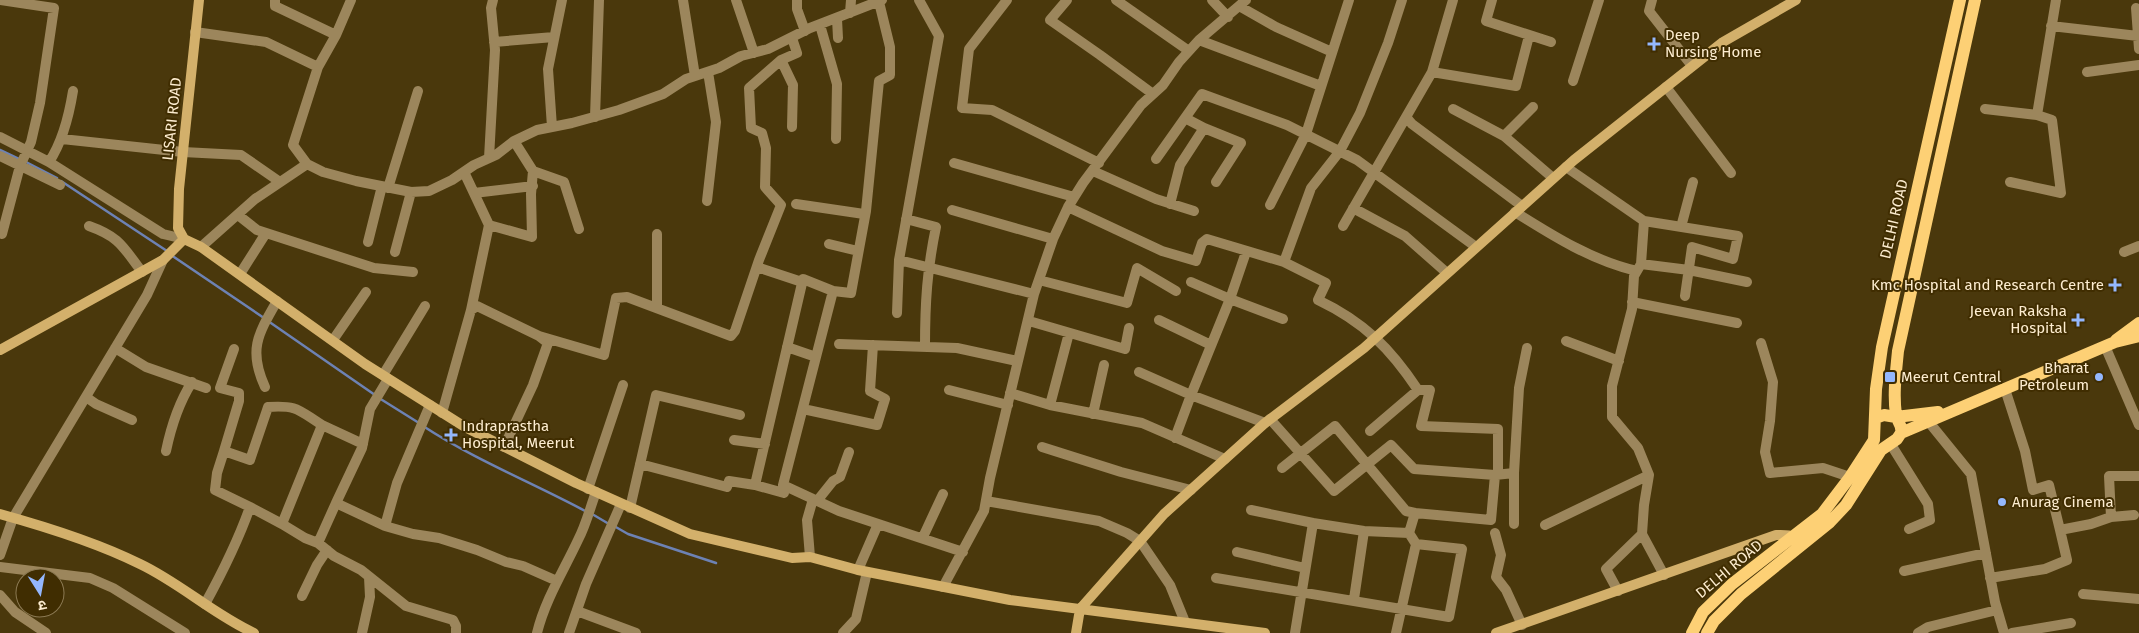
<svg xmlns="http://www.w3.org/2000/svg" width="2139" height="633" font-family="'Fira Sans','Noto Sans Devanagari',sans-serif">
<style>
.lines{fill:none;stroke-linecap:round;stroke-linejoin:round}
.stream{stroke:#6d82b4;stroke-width:2.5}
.street{stroke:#9c865c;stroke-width:10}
.secondary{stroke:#d3b06b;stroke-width:10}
.primary{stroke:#fdd075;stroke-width:12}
.poi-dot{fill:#94b7fd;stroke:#402d01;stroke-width:2}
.labels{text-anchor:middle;stroke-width:4;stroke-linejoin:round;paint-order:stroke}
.poi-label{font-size:15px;fill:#fdedd0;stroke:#402d01;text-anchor:start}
.street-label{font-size:15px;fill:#fdedd0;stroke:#402d01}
</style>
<rect width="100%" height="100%" fill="#4a380c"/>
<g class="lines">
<path class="stream" d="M0 150 21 160
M26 162 57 178
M61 181 167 251
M171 255 264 318
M268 321 375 395
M379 398 419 423
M423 426C475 460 533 483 587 512
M592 514 609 524
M614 526 628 534 716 563"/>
<path class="street" d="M0 0 54 8 40 103 31 142 20 166 2 234
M683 0 695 76
M736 0 754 53
M797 0V9L805 31
M1007 0 969 49 962 108 992 110 1099 163
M1067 0 1050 20 1100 55 1153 94
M1116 0 1189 51
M1212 0 1228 17
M1492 0 1486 21 1551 42
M1652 0 1649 11 1692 66
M879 2 890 47V75L879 81 866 211 851 293 833 291 783 485 839 511 963 552
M1239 6 1276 27 1332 52
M2136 8 2139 49
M850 13 851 0
M837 19 838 38
M820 25 837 84 836 139
M2051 26 2138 36
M195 32 266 42 318 67 336 35 275 6V0
M336 35 351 0
M1199 40 1321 86
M494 42 554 37
M781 60 797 53 792 38
M1432 72 1516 86 1529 36
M2087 72 2139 65
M1573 81 1599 0
M1666 87 1731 173
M1453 109 1504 136 1553 178
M1985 109 2037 115 2056 0
M595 117 599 0
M1406 117 1412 124 1522 206
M552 127 548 69 562 0
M1204 128 1241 143 1216 182
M1504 136 1533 107
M0 137 49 162 163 234 184 239
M62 139 183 152 241 155 280 182
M0 156 60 185
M489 158 495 50 491 8 493 0
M1156 159 1202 94 1287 125 1357 160 1476 247
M49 162C63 141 69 116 73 91
M954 163 1074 197
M307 164 293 145 318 67
M1566 167 1644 221 1641 264 1634 276 1632 309 1612 386V417L1638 448 1649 475 1644 505 1642 534 1664 575
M533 171 564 182 579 229
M1093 171 1156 199 1194 211
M464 172 489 225 471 310
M2010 182 2061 193 2052 120 2037 115
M388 188 418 91
M474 193 533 186
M707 201 716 122 708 72
M796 204 864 214
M1170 204 1180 165 1204 128 1185 118
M1270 205 1306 134 1349 0
M1068 207 1162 251 1196 261 1202 243 1207 239 1284 262 1311 188 1340 151 1360 113 1388 43 1402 0
M1353 208 1405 236 1447 273
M952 210 1053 239
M1515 212C1553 236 1593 261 1637 271
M238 215 257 230 374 268 413 272
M906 219 936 227C927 270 925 303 925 347
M1644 221 1738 236 1733 259 1692 247 1685 296
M489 225 532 237 531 194 533 171 514 141
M89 226C120 237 123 247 142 272
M1343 226 1432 72 1453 0
M1681 227 1693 182
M368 242 382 186
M829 244 858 251
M201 247 255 199 307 164 323 172 356 181 411 192 429 191 452 180 474 165 496 155 514 141 537 130 572 123 619 110 663 94 686 79 719 68 741 56 768 49 810 28 882 0
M395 252 411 192
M1246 252 1230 299 1283 319
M2124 252 2139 246
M899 260 1034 294
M1284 262 1326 283 1318 300C1364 322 1390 348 1418 390L1370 431
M1641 264 1689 270 1747 282
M757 267 802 282
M240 274 266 233
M1039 280 1127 303 1137 268 1176 291
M1191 282 1230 299 1191 395 1265 423
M1632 302 1737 323
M657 308V234
M897 313 899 260 939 36 919 0
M1159 320 1211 345
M1029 321 1125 349 1129 328
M333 340 366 292
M1566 341 1619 361
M1761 343 1773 382 1770 421 1765 452 1770 473 1823 468 1850 477
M839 344 957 348 1017 361
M2105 346 2139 425
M787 347 816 357
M115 348 146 367 206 388
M1139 372 1191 395 1175 438
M383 375 425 306
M265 387C248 350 258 334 277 301
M2005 389 2025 451 2033 490 2049 485 2060 530
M949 390 1008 405
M1418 390H1430L1421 426 1498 429V475
M1010 393 1050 405 1142 423 1225 459
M86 397 96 404 132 420
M430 405 397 483 385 526 413 534 439 538 477 550 506 562 523 566 557 581
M1050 405 1069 333
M803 409 877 425 885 399 870 391 873 345
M442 413 471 310 477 306 539 336 604 355 616 298 627 297 731 336 735 331 759 260 781 205 765 187 766 148 762 133 751 128 749 88 781 60 793 85 792 127
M1093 414 1104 365
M1270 419 1334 491 1391 445 1414 469 1495 475 1491 520 1415 513 1409 533 1416 544 1396 633
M1928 421 1971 474 1995 602 2004 633
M734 440 765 444
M1890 443 1928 504 1930 520 1909 529
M504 447 533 385 548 343 539 336
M1042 447 1121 472 1191 490
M166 451C171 427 178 404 192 382
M224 451 239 401V393L220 388 234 349
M640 464 727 487 729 481 755 485
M1282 468 1335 426 1406 511 1415 513
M1495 475 1514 473 1519 388 1527 348
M783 485 784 493 755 485 803 279 833 291
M588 489 623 385
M817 501 833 481 840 477 849 452
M986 501 1099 521 1127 533 1140 541 1170 585 1185 622
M336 503 362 448 370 409 388 379
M250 507 215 490 217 473 224 451 250 460 268 407C298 405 298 410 322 425
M630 508 656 395 740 415
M1251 510 1313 523
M2134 515 2111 517 2109 476H2139
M1514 524V473
M1545 525 1649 475
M385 526 336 503 318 543 334 556 361 570 406 606 453 620 456 626V633
M1495 533 1501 555 1496 577 1506 590 1522 625
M923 537 943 494
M318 543 305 538 282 524 322 425 363 444
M1237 552 1305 568
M0 555 13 518 147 295 163 260
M810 557 807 520 813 499
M0 567 90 578 113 588 185 633
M858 570 878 524
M1904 571 1986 553
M1216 578 1449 617 1462 549 1416 544
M1990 578 2045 569 2067 560 2060 530 2091 524 2111 517
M943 587 984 511 990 478 1034 294 1053 239 1068 207 1083 183 1141 105 1163 85 1179 62 1199 40 1246 0
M1618 591 1606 569 1642 534
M2083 594 2139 599
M0 595 15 612 46 633
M302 596 317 565 327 550
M1354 599 1364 531
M205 604C222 573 238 541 250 507L282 524
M577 611 636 633
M362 633 370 597 369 577
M537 633C545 600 564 570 578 540 586 525 590 508 596 492
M569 633 586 584 621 504
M843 633 856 619 867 572
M1295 633 1313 523 1364 531 1409 533
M1918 633 1928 627 1997 610
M2012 633 2071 623"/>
<path class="secondary" d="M184 239 201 247 365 364 465 427 576 483 690 534 792 558 810 557 858 570 1010 600 1265 633
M184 239 178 228 179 189 199 0
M0 350 163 260 184 239
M0 514C47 527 96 542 140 564 180 583 213 614 254 633
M1076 633 1080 609 1164 514 1265 423 1364 348 1574 160 1723 42 1796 0
M1496 633 1776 535C1783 535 1792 534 1797 540"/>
<path class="primary" d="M2116 340 2139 323
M1876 418 1884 415 1896 417 1938 412
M1901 433C1903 425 1897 422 1896 415 1893 394 1896 372 1898 351L1975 0
M1692 633 1703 612 1732 584 1822 514 1850 477 1874 440 1876 389 1882 347 1960 0
M1707 633 1714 621 1741 594 1830 522 1846 505 1881 450 1897 439 1901 433 2115 342 2139 336"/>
</g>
<g class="poi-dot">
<path d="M1651.5 36.5h5v5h5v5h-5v5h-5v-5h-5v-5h5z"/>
<path d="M2112.5 277.5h5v5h5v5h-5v5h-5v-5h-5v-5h5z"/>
<path d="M2075.5 312.5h5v5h5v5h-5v5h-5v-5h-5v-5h5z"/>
<rect x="1884" y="371" width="12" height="12" rx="2.5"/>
<circle cx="2099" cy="377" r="5"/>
<path d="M448.5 427.5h5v5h5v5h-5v5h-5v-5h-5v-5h5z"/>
<circle cx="2002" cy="502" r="5"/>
</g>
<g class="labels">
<g class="poi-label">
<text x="1665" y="40">Deep<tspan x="1665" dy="17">Nursing Home</tspan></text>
<text x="2104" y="290" text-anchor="end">Kmc Hospital and Research Centre</text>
<text x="2067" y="316" text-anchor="end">Jeevan Raksha<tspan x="2067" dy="17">Hospital</tspan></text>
<text x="2089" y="373" text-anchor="end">Bharat<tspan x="2089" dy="17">Petroleum</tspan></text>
<text x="1901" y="382">Meerut Central</text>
<text x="462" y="431">Indraprastha<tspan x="462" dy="17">Hospital, Meerut</tspan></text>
<text x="2012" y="507">Anurag Cinema</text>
</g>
<g class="street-label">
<text transform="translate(172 119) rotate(-84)" y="5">LISARI ROAD</text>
<text transform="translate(1894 219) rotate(-77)" y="5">DELHI ROAD</text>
<text transform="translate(1729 569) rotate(-40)" y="5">DELHI ROAD</text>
</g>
</g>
<g transform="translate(40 593) rotate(169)"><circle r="24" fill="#402d01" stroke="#8c7a54"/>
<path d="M0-4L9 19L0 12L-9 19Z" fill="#94b7fd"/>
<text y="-8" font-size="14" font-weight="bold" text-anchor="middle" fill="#fdedd0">उ</text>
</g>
</svg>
